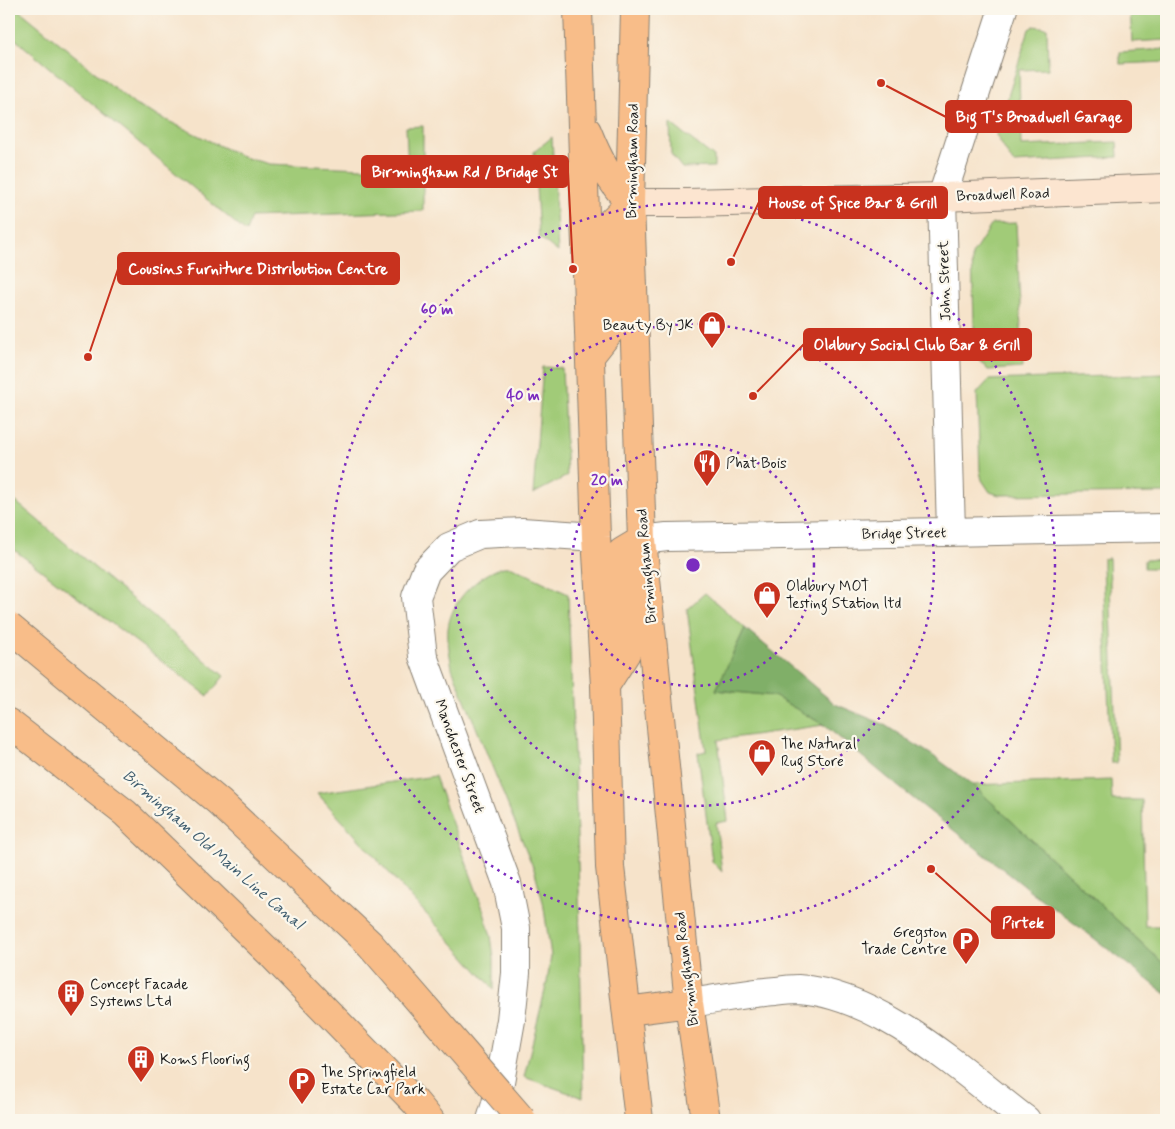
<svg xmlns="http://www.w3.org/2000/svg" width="1175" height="1129" font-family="Mynerve,sans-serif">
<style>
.green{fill:#a1cb78;stroke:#5e744a}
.forest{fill:#80af68;stroke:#4e6642}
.pier{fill:#f6e3ca}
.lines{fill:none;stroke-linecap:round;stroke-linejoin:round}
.street-casing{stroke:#898073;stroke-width:30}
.secondary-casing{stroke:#898073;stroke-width:30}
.primary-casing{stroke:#898073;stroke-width:30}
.highway-casing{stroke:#898073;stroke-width:30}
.street{stroke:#fff;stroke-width:28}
.secondary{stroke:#fce5d0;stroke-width:28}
.primary{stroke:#f8bd89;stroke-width:28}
.highway{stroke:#f8bd89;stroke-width:28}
.highway-bridge-casing{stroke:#898073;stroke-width:30;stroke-linecap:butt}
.highway-bridge{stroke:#f8bd89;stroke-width:28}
.ring{fill:none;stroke:#7b2cbf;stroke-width:2.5;stroke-dasharray:2.5 5}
.labels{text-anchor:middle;stroke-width:4.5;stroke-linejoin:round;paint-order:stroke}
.street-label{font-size:15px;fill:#1c1c1c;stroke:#fbf7ec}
.poi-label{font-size:15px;fill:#1c1c1c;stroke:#fbf7ec;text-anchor:start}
.water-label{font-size:16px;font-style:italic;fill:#3e5c6e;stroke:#fbf7ec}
.centre{fill:#7b2cbf;stroke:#fbf7ec;stroke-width:2.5}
.ring-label{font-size:15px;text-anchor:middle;font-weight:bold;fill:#7b2cbf;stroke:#fbf7ec;stroke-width:4.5;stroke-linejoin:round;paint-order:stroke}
.leader{fill:none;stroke:#c8321e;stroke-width:2}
.callout-dot{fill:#c8321e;stroke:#fbf7ec;stroke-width:2}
.callout{fill:#c8321e;stroke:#c8321e;stroke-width:2}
.callout-label{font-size:16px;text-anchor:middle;font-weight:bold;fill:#fff}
</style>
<rect width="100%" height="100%" fill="#fbf7ec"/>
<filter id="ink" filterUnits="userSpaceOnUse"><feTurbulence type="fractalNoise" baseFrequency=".02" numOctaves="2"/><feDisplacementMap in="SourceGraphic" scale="10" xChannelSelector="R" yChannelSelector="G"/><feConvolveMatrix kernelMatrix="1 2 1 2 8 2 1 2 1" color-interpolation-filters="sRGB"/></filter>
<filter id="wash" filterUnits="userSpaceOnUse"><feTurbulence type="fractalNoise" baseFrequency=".0096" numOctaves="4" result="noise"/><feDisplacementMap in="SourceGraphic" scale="20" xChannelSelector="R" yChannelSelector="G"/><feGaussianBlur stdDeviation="1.12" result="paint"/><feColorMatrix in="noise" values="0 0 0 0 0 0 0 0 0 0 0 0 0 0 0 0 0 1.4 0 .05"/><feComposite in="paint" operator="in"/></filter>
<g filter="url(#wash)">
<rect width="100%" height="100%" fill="#f6e3ca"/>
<path class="green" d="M9 9H18L135 105 243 157 269 164 408 170 406 127 423 126V211L251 217 246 232 9 34Z
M1130 9H1166V40L1132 42Z
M1034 26 1047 28 1048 69 1019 70 1021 146 1117 142 1118 157 1013 163 996 135 1029 29Z
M1166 49V62L1120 64V52Z
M670 123 714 157V167L682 168 671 154Z
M552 137 558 252 539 237 534 152Z
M1016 223 1023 368 988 370 975 358 972 255 992 224Z
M543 367 562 368 567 476 533 494Z
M1166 374V493L999 495 990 492 982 480 980 471 977 393 989 380Z
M9 496 224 676 208 696 9 546Z
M1109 558 1117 763H1111L1103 566V559Z
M1166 559V568H1144V560Z
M503 567H512L568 594 579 889 583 1098 524 1077 547 982 551 956 543 902 535 872 452 668C450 655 447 641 448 629 451 600 477 576 503 567Z
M705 593 745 628 716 690 774 696 824 725 718 740 728 821 716 823 722 872 712 861 698 753 706 751 687 609Z
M435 776 483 909 491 936 494 958V989L317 793Z
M1111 780 1112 800H1142L1145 926H1166V966L973 785Z"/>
<path class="forest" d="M745 628 835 704 883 724 932 755 973 785 1166 966V994L1082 929 1037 896 900 788 824 725 774 696 716 690Z"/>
<path class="pier" d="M9 611 192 761 320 874 421 977 452 1070 468 1096 500 1120H397L345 1050 245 922 9 714Z"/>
</g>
<g filter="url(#ink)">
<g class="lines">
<g class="street-casing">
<path id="street" d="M951 532 942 197 1003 9
M642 540 667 537 1166 528
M689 1003C718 999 747 993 776 991 783 990 791 989 798 989 880 994 963 1072 1026 1120
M491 1120 496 1104 511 1020 516 973V928L507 883 423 656 416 597 426 571 449 547 480 534 522 532 596 537"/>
</g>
<g class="secondary-casing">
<path id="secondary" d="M630 203H687L942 197 1166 188"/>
</g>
<g class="primary-casing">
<path id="primary" d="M578 9 596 537 605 686 610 867 639 1120
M635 9 630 203 642 540 689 1003 706 1120
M587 131C598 159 610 181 630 203
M590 356 613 327 609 224 630 203
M605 686 626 653 622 552 642 540
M627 1011 689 1003"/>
</g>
<g class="highway-casing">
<path id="highway" d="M9 723 125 813 274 957 415 1102 430 1120"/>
</g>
<use href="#street" class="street"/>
<use href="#secondary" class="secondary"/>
<use href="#primary" class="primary"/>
<use href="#highway" class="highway"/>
<g class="highway-bridge-casing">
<path id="highway-bridge" d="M9 627 219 802 370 944 522 1120"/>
</g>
<use href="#highway-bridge" class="highway-bridge"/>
</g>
</g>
<g class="ring">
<circle cx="693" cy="565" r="121"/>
<circle cx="693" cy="565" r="241"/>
<circle cx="693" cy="565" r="362"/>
</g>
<defs>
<g id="shop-pin" transform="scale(1.4375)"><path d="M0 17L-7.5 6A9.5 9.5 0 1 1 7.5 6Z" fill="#c8321e" stroke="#fbf7ec"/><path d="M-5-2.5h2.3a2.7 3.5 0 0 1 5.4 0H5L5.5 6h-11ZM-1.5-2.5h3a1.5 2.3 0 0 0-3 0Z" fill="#fff"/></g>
<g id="restaurant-pin" transform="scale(1.4375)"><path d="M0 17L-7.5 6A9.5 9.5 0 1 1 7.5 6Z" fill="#c8321e" stroke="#fbf7ec"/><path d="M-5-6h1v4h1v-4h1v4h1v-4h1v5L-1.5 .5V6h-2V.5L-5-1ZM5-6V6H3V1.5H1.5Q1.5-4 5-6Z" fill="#fff"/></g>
<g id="parking-pin" transform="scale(1.4375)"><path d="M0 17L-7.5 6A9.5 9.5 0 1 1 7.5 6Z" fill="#c8321e" stroke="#fbf7ec"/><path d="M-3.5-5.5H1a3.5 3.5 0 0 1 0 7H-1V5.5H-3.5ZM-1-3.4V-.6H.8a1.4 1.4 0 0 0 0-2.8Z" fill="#fff"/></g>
<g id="building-pin" transform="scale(1.4375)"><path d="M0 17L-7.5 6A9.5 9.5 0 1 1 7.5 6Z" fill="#c8321e" stroke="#fbf7ec"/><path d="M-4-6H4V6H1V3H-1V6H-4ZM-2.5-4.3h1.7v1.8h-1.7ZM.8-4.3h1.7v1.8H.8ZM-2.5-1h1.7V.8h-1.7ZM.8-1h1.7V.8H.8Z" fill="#fff"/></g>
</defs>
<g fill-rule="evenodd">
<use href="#shop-pin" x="712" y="325"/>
<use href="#restaurant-pin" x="707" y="463"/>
<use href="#shop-pin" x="767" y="595"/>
<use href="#shop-pin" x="762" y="753"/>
<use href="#parking-pin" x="966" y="941"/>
<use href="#building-pin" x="71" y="993"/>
<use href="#building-pin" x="141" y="1059"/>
<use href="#parking-pin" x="302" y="1081"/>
</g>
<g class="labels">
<g class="street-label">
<text transform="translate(632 161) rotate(-89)" y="5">Birmingham Road</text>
<text transform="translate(1003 194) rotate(-2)" y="5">Broadwell Road</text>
<text transform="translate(944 281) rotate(-92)" y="5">John Street</text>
<text transform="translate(904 533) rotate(-1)" y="5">Bridge Street</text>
<text transform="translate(646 566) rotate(-95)" y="5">Birmingham Road</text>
<text transform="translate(460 756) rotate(70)" y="5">Manchester Street</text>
<text transform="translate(686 969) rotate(-97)" y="5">Birmingham Road</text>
</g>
<g class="poi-label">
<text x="693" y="330" text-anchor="end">Beauty By JK</text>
<text x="726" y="468">Phat Bois</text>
<text x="786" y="591">Oldbury MOT<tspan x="786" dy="17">Testing Station ltd</tspan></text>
<text x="781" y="749">The Natural<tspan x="781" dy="17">Rug Store</tspan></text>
<text x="947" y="937" text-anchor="end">Gregston<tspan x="947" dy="17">Trade Centre</tspan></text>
<text x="90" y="989">Concept Facade<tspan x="90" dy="17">Systems Ltd</tspan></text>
<text x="160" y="1064">Koms Flooring</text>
<text x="321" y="1077">The Springfield<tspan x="321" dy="17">Estate Car Park</tspan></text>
</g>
<g class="water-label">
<text transform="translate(214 849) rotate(41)" y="6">Birmingham Old Main Line Canal</text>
</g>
</g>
<circle cx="693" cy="565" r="8" class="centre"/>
<g class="ring-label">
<text x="437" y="314">60 m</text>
<text x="523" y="400">40 m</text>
<text x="607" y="485">20 m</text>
</g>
<path class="leader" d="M881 83L946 117M573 269L568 172M731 262L759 202M88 357L118 269M753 396L804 344M931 869L992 923"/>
<g class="callout-dot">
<circle cx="881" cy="83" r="5"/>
<circle cx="573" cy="269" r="5"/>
<circle cx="731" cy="262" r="5"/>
<circle cx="88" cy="357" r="5"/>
<circle cx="753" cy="396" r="5"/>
<circle cx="931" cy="869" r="5"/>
</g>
<g class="callout">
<rect x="946" y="101" width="185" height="31" rx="5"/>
<rect x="362" y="156" width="206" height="31" rx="5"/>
<rect x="759" y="187" width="188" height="31" rx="5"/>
<rect x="118" y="253" width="281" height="31" rx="5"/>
<rect x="804" y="329" width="227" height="31" rx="5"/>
<rect x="992" y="907" width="62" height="31" rx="5"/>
</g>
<g class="callout-label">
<text x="1039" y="122">Big T's Broadwell Garage</text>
<text x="465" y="177">Birmingham Rd / Bridge St</text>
<text x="853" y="208">House of Spice Bar &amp; Grill</text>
<text x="258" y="274">Cousins Furniture Distribution Centre</text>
<text x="917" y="350">Oldbury Social Club Bar &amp; Grill</text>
<text x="1023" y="928">Pirtek</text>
</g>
<rect width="1175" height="1129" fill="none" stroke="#fbf7ec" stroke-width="30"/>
</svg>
